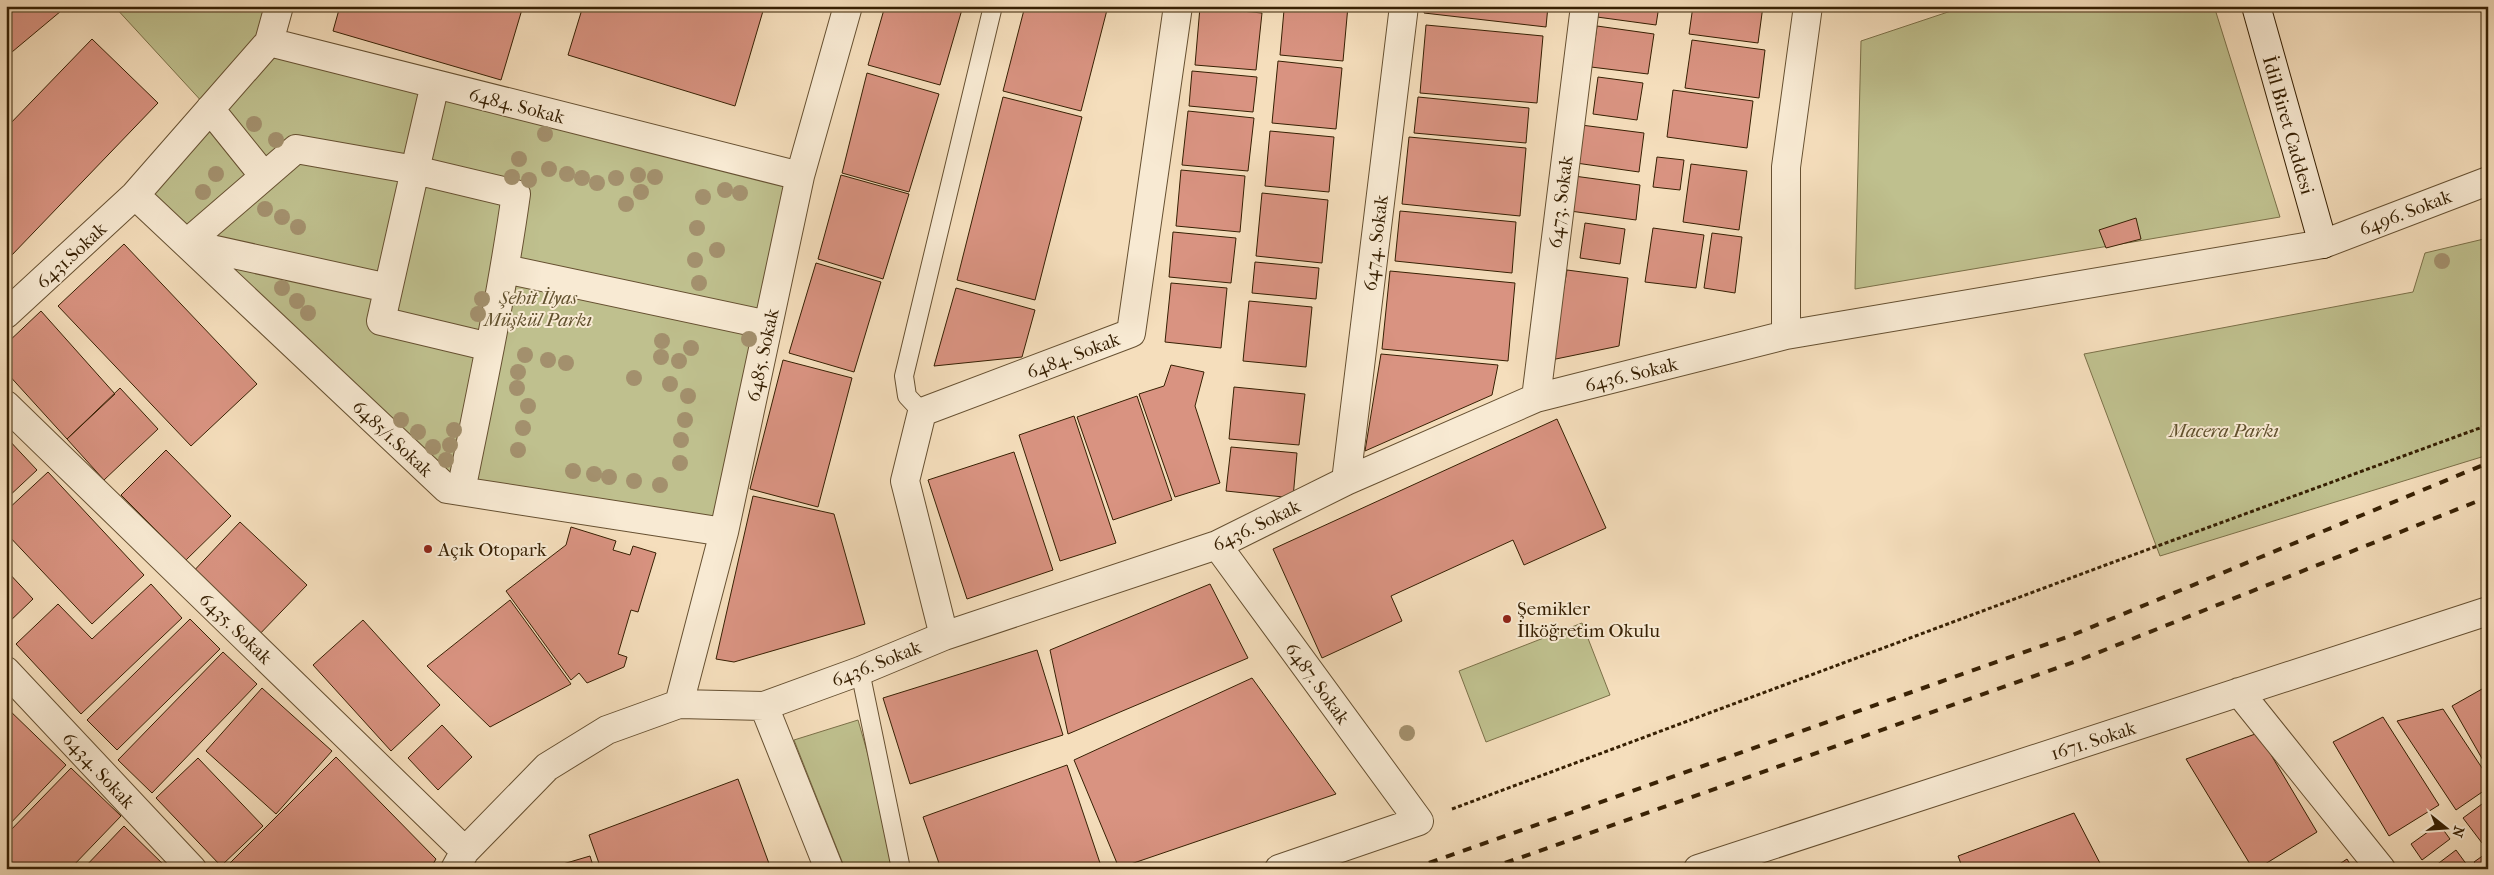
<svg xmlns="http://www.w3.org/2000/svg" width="2494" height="875" font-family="'IM FELL French Canon',serif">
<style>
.green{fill:#bfc08e;stroke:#7b7048}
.building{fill:#d99381;stroke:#372003}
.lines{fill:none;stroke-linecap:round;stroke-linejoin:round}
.lane-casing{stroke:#665031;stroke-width:20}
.street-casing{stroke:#665031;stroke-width:30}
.secondary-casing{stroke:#372003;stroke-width:30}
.path{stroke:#372003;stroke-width:3;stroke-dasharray:4 2.5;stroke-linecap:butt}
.lane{stroke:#f8ead3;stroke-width:18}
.street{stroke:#f8ead3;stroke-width:28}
.secondary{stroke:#f8ead3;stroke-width:28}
.rail{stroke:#372003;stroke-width:4;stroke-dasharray:9 9;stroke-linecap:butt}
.tree{fill:#a3906d}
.poi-dot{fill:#8f2418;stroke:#f8ead3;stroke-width:2}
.labels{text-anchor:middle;stroke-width:4;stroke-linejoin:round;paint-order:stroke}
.street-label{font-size:19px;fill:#372003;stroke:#f8ead3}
.park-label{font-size:19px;font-style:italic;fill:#60502d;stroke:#f8ead3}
.poi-label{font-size:19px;fill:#372003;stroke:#f8ead3;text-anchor:start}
</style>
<rect width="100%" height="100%" fill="#f5debc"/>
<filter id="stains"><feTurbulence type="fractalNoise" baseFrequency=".004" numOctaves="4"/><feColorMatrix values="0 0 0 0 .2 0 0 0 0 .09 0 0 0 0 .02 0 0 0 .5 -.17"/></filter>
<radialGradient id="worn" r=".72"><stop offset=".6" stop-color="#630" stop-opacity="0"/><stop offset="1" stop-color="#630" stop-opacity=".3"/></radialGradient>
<path class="green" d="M114 6H270L262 39 205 105Z
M1966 6H2214L2280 217 1855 289 1861 41Z
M269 42 800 176 724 532 447 489 135 195Z
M2488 238V455L2160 556 2084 354 2413 292 2425 253Z
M1582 623 1610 695 1486 742 1459 671Z
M858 720 901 869H845L794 740Z"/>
<path class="building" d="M6 6H67L6 57Z
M340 6H523L501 80 333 31Z
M583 6H746L763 11 735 106 568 55Z
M885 6H963L940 85 868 65Z
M1025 6H1108L1081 111 1003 91Z
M1241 6H1348L1343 61 1280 55 1284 10Z
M1425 6H1548L1546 27 1424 13Z
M1599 6H1659L1656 25 1597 17Z
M1693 6H1763L1758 43 1689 34Z
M1200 7 1262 13 1256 70 1195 65Z
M1426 25 1543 36 1537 103 1420 93Z
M1597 26 1654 34 1648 74 1591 67Z
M92 39 158 103 10 257 6 253V128Z
M1692 40 1765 50 1759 98 1685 88Z
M1278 61 1342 68 1336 129 1272 123Z
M1192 71 1257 77 1253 112 1189 106Z
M867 73 939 94 909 192 842 173Z
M1598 77 1643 83 1637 120 1593 114Z
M1673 90 1753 101 1747 148 1667 137Z
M1003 97 1082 117 1035 300 957 280Z
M1418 97 1529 108 1526 143 1414 133Z
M1188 111 1254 118 1248 171 1182 165Z
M1581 125 1644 133 1639 172 1576 163Z
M1270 131 1334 137 1329 192 1265 186Z
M1409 137 1526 148 1520 216 1402 204Z
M1657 157 1684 160 1680 190 1653 187Z
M1691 164 1747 171 1739 230 1683 222Z
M1181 170 1245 176 1240 232 1176 226Z
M841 175 909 194 883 279 818 259Z
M1574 176 1640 185 1636 220 1570 211Z
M1262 193 1328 200 1322 263 1256 256Z
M1400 211 1516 222 1512 273 1395 261Z
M2136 218 2141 239 2106 248 2099 230Z
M1585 223 1625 229 1620 264 1580 258Z
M1653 228 1704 235 1696 288 1645 282Z
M1173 232 1236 238 1231 283 1169 277Z
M1712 233 1742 237 1735 293 1704 288Z
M124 244 257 384 191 446 58 306Z
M1255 262 1319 268 1316 299 1252 293Z
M816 263 881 282 854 372 789 353Z
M1567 270 1628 278 1619 346 1551 360Z
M1390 271 1515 283 1508 361 1382 349Z
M1171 283 1227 288 1221 348 1165 342Z
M956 288 1035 310 1022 357 934 366Z
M1249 301 1312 307 1306 367 1243 361Z
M41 311 115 394 67 439 6 372V344Z
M1381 354 1498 365 1492 395 1365 451Z
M783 360 852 378 818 507 750 489Z
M1171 365 1204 372 1195 406 1220 483 1175 497 1139 394 1164 386Z
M1234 387 1305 394 1299 445 1229 439Z
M120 388 158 429 104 480 67 439Z
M1137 396 1172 500 1113 520 1077 417Z
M1074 416 1116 543 1060 561 1019 435Z
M1557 419 1606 528 1524 565 1513 540 1391 596 1402 621 1322 658 1273 549Z
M6 437 37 470 6 499Z
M1231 447 1297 453 1293 498 1226 491Z
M166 450 231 516 186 560 121 495Z
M1014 452 1053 570 967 599 928 480Z
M48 472 144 575 92 624 6 533V511Z
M753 496 834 514 865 624 734 662 716 659Z
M240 522 307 585 254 640 188 577Z
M571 527 616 541 613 550 630 555 633 546 656 553 638 612 631 610 618 654 627 657 624 667 587 683 579 673 571 680 506 591 566 545Z
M6 570 33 599 6 625Z
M151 584 182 618 81 714 16 644 58 604 92 639Z
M1210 584 1248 658 1068 734 1050 650Z
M510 600 571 684 490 727 427 666Z
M190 619 220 649 117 750 87 720Z
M363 620 440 705 391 751 313 665Z
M1037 650 1063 735 910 784 883 698Z
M223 652 257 684 152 793 118 760Z
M1252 678 1336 794 1119 868 1074 760Z
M262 688 332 751 276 814 206 751Z
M2482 689 2488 694V769L2452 706Z
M6 707 66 765 6 828Z
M2443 709 2488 777V788L2456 810 2397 721Z
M2383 717 2439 805 2389 836 2333 742Z
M442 725 472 757 438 790 408 758Z
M2258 733 2317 832 2257 869H2253L2186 759Z
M336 757 436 859 430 869H224Z
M198 758 263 826 221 866 156 798Z
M1067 765 1102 869H941L923 817Z
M71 768 121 816 70 869H6V835Z
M738 779 771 869H601L589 835Z
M2482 804 2488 811V838L2482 843 2463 818Z
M2074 813 2103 869H1963L1958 856Z
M2439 824 2450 839 2422 860 2411 844Z
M124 826 168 869H83Z
M2456 850 2470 869H2431Z
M2488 852V869H2480L2474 862Z
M590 856 594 869H546Z
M2347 859 2353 869H2332Z"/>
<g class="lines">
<g class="lane-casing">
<path id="lane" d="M922 412 907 396 904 376 993 6
M860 671 901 869"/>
</g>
<g class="street-casing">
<path id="street" d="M279 6 269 42 800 176
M210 109 264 176
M135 195 447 489 724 532
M187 243 296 149 415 170 435 84
M188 244 388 288
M505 269 768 325
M6 314 135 195 269 42
M1786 335 2323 244 2488 181
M1536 398 1585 6
M6 405 465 851
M1346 481 1404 6
M461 491C481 392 502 294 516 194L415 170 381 321 490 347
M1217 545 1419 821 1279 869
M944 636 905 481 922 412 1131 333 1178 6
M6 671 192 869
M2239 692 2381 869
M679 704 724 532 800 176 848 6
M764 706 829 869
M455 869 465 851 547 767 607 730 679 704 764 706 860 671 944 636 1217 545 1346 481 1536 398 1786 335V167L1808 6
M1698 869 2488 611"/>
</g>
<g class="secondary-casing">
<path id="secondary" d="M2256 6 2323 244"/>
</g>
<path class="path" d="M1452 809 2111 563 2488 425"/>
<use href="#lane" class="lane"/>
<use href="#street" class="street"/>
<use href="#secondary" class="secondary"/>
<path class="rail" d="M1412 869 2070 636 2488 463
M1488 869 2077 661 2488 497"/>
</g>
<g class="tree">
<circle cx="254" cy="124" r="8"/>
<circle cx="545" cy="134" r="8"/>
<circle cx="276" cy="140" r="8"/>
<circle cx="519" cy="159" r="8"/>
<circle cx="549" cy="169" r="8"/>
<circle cx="216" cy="174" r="8"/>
<circle cx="567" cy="174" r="8"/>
<circle cx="638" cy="175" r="8"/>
<circle cx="512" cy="177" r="8"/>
<circle cx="655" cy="177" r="8"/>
<circle cx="582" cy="178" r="8"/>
<circle cx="616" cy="178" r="8"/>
<circle cx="529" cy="180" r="8"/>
<circle cx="597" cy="183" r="8"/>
<circle cx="725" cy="190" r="8"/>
<circle cx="203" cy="192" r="8"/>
<circle cx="641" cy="192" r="8"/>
<circle cx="740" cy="193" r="8"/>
<circle cx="703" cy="197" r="8"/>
<circle cx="626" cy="204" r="8"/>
<circle cx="265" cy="209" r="8"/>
<circle cx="282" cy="217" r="8"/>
<circle cx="298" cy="227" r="8"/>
<circle cx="697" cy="228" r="8"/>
<circle cx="717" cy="250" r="8"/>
<circle cx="695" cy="260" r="8"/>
<circle cx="2442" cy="261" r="8"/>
<circle cx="699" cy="283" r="8"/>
<circle cx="282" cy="288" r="8"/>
<circle cx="482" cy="299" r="8"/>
<circle cx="297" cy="301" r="8"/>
<circle cx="308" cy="313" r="8"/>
<circle cx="478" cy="314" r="8"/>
<circle cx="749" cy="339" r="8"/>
<circle cx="662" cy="341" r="8"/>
<circle cx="691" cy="348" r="8"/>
<circle cx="525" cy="355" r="8"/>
<circle cx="661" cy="357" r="8"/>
<circle cx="548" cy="360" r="8"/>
<circle cx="679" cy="361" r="8"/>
<circle cx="566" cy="363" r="8"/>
<circle cx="518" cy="372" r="8"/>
<circle cx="634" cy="378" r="8"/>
<circle cx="670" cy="384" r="8"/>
<circle cx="517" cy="388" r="8"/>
<circle cx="688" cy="396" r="8"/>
<circle cx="528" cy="406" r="8"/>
<circle cx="401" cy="420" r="8"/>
<circle cx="685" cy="420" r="8"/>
<circle cx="523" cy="428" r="8"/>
<circle cx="454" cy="430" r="8"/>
<circle cx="418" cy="432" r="8"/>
<circle cx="681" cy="440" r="8"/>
<circle cx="450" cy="445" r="8"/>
<circle cx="433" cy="447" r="8"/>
<circle cx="518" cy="450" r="8"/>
<circle cx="446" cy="460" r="8"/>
<circle cx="680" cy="463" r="8"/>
<circle cx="573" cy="471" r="8"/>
<circle cx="594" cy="474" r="8"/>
<circle cx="609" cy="477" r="8"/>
<circle cx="634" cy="481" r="8"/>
<circle cx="660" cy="485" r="8"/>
<circle cx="1407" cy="733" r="8"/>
</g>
<g class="poi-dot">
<circle cx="428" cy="549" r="5"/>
<circle cx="1507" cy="619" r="5"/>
</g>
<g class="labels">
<g class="street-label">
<text transform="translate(517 105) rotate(14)" y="7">6484. Sokak</text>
<text transform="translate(2289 125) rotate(74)" y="7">İdil Biret Caddesi</text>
<text transform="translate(1560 202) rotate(-83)" y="7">6473. Sokak</text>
<text transform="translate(2405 212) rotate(-21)" y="7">6496. Sokak</text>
<text transform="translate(1375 243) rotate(-83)" y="7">6474. Sokak</text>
<text transform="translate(71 255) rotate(-43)" y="7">6431.Sokak</text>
<text transform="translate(762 355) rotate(-78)" y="7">6485. Sokak</text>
<text transform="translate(1073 355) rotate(-21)" y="7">6484. Sokak</text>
<text transform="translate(1631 374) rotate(-14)" y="7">6436. Sokak</text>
<text transform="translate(393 438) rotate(43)" y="7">6485/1.Sokak</text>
<text transform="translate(1256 525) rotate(-26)" y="7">6436. Sokak</text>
<text transform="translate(236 628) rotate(44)" y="7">6435. Sokak</text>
<text transform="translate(876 663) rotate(-22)" y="7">6436. Sokak</text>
<text transform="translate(1318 683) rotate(54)" y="7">6487. Sokak</text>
<text transform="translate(2093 740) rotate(-18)" y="7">1671. Sokak</text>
<text transform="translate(99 770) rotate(47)" y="7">6434. Sokak</text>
</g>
<g class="park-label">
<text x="538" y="304">Şehit İlyas<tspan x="538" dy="22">Müşkül Parkı</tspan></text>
<text x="2224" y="437">Macera Parkı</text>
</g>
<g class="poi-label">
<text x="438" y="556">Açık Otopark</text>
<text x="1517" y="615">Şemikler<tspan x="1517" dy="22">İlköğretim Okulu</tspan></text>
</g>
</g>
<rect width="2494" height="875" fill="none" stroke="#f5debc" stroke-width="25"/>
<rect x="8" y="8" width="2479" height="860" fill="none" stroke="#372003" stroke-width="2.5"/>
<rect x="12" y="12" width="2469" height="850" fill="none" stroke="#372003"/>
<g transform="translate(2446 828) rotate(107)" stroke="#f8ead3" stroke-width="4" paint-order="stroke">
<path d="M0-4L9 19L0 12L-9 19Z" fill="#372003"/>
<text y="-8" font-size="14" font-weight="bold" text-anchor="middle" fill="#372003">N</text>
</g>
<rect width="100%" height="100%" filter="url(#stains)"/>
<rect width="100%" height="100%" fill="url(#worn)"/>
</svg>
